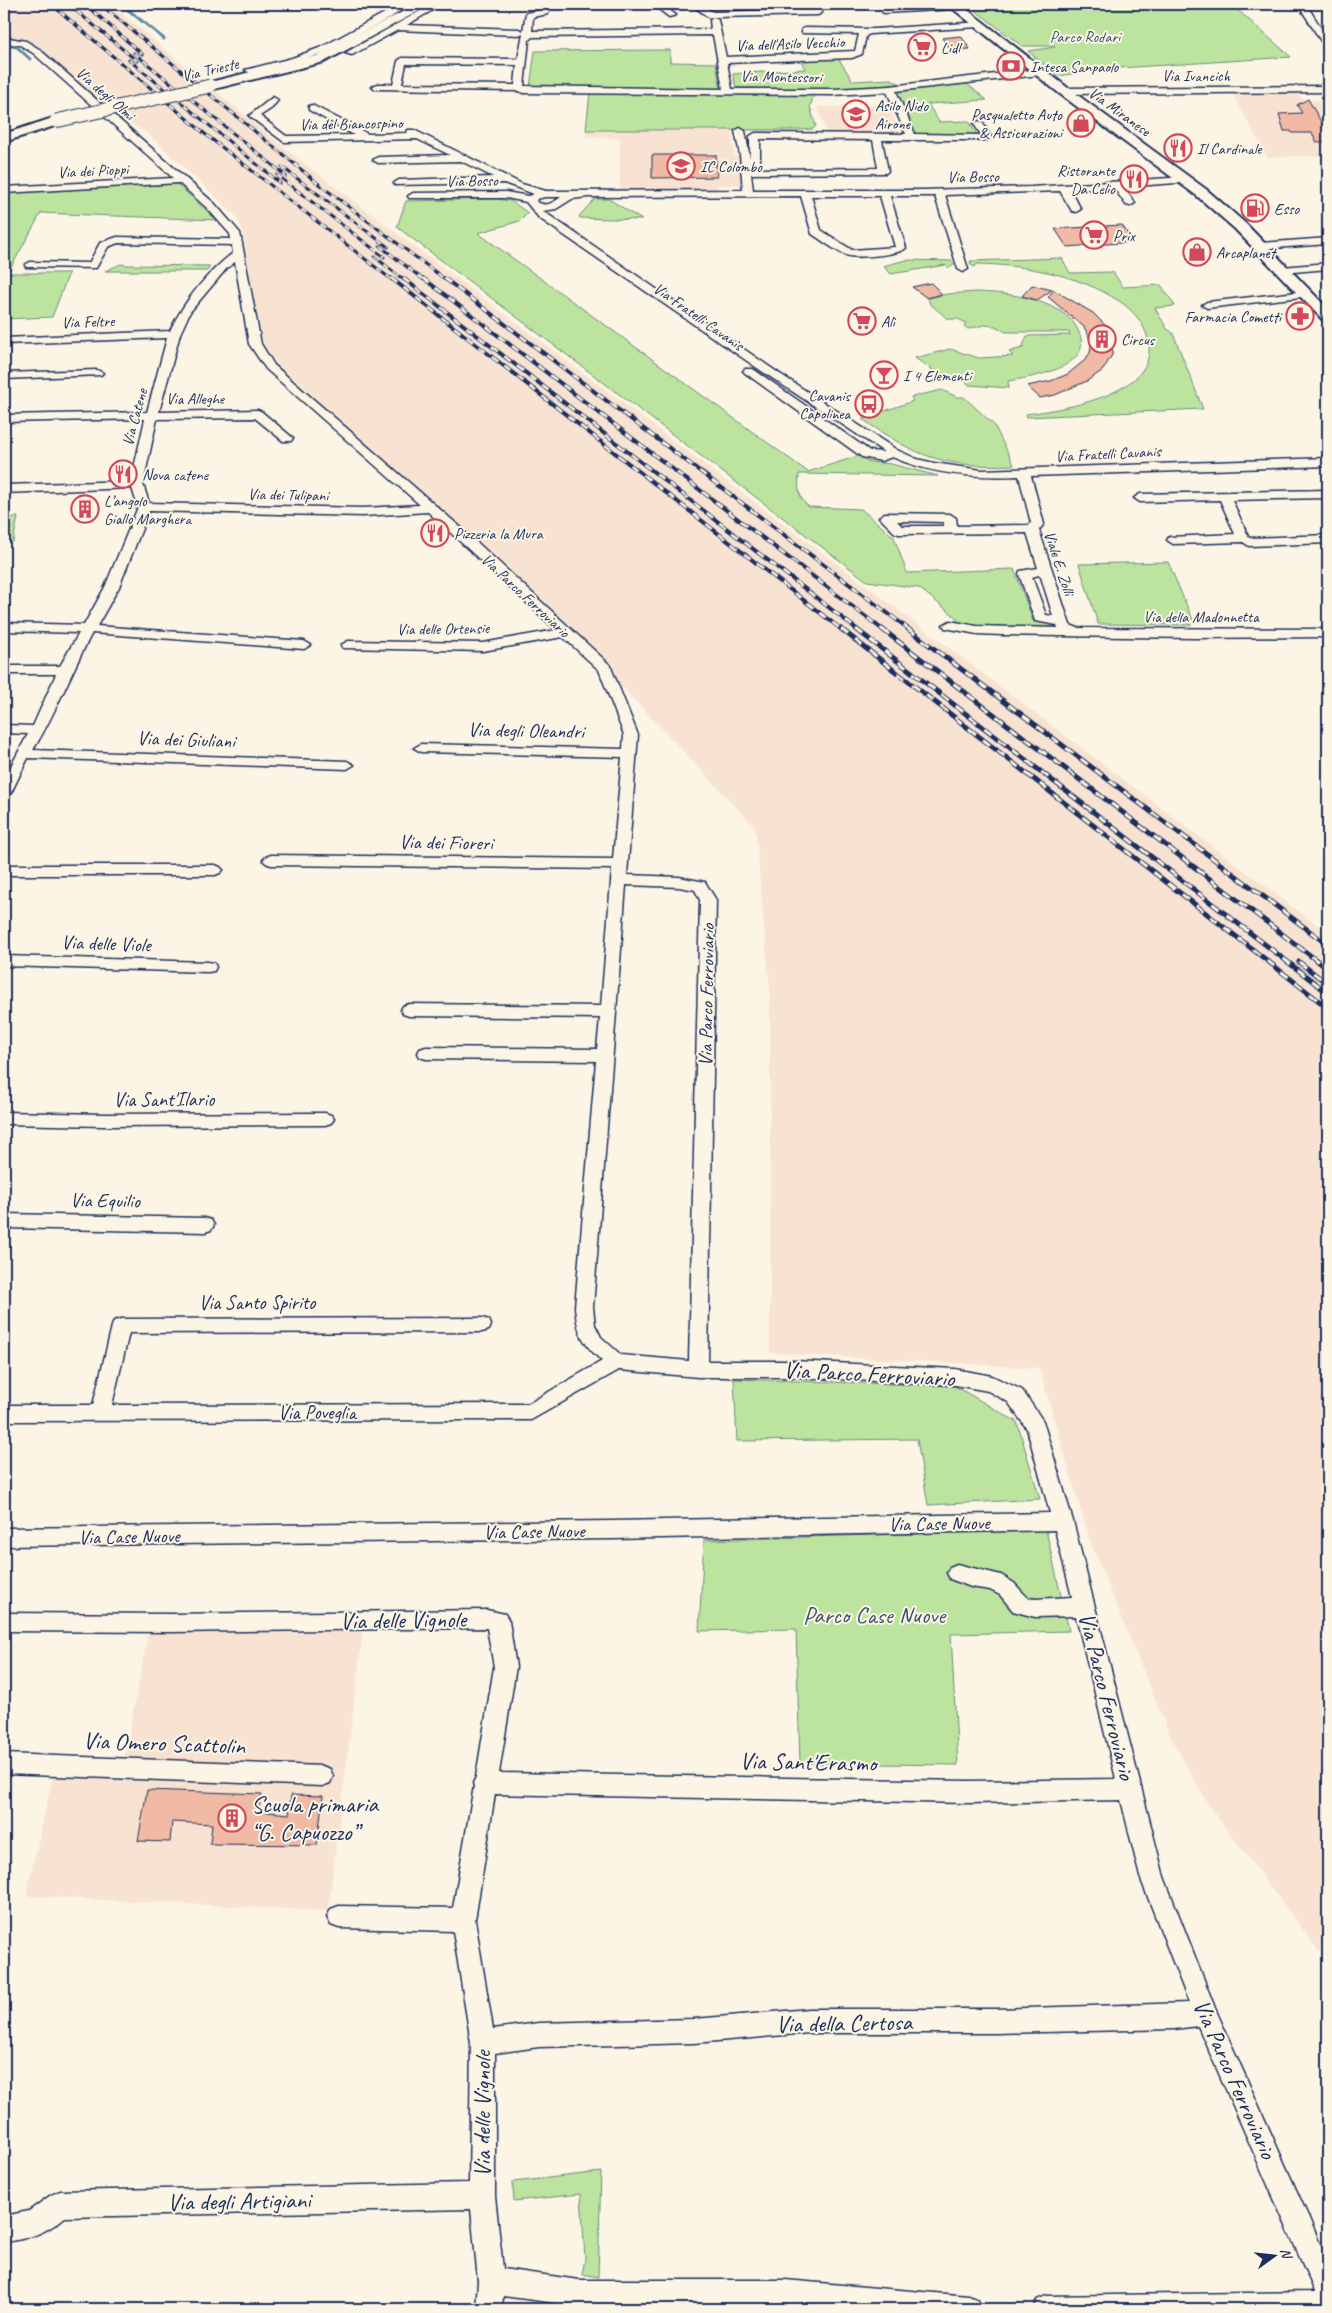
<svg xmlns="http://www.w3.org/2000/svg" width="1332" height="2313" font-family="Caveat,sans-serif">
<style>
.built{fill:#f8e3d2}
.green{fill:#bce49f;stroke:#6c8a7e}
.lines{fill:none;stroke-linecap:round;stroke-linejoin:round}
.stream{stroke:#568ea6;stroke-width:3}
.building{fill:#f0baa4;stroke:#1b2f5e}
.street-casing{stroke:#1b2f5e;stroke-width:3}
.secondary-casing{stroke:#1b2f5e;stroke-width:4}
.street{fill:#fcf5e5;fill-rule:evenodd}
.secondary{fill:#fcf5e5;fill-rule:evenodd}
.rail-far2-casing{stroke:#1b2f5e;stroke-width:3}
.rail-far1-casing{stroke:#1b2f5e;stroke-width:4}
.rail-casing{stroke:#1b2f5e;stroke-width:5}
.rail-far2{stroke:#fcf5e5;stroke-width:2;stroke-dasharray:6;stroke-linecap:butt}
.rail-far1{stroke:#fcf5e5;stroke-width:2.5;stroke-dasharray:8;stroke-linecap:butt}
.rail{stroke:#fcf5e5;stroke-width:3;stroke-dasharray:9;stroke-linecap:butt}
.secondary-bridge-casing{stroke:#1b2f5e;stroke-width:15;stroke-linecap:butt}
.secondary-bridge{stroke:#fcf5e5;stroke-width:13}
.labels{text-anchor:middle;stroke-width:4;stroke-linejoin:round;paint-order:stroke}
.far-park-label{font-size:16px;fill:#3b536b;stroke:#fcf5e5}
.far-street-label{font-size:16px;fill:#1b2f5e;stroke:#fcf5e5}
.far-poi-label{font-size:16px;fill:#1b2f5e;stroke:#fcf5e5;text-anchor:start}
.street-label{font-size:20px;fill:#1b2f5e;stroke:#fcf5e5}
.near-street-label{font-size:24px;fill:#1b2f5e;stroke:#fcf5e5}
.near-park-label{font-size:24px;fill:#3b536b;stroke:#fcf5e5}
.near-poi-label{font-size:24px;fill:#1b2f5e;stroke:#fcf5e5;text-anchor:start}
</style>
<rect width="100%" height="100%" fill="#fcf5e5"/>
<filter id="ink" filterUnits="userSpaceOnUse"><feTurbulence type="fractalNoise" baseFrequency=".02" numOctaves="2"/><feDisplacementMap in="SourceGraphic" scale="10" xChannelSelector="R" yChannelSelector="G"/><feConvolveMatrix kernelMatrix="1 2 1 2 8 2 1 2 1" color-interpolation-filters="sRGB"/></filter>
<g filter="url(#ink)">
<path class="built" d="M4 4H110L297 158 1328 933V1963L1209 1806 1170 1736 1090 1541 1039 1368 770 1353V990L755 827 509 568 275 362 264 346 246 261 243 231 235 215 149 135 100 104 39 49 28 42 4 36Z
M1232 93 1298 94 1304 100 1328 101V156L1267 157Z
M888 105 900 133H827L817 107Z
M586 130H732L734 156H741L744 185H717V190H620V138L586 137Z
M363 1632 328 1911 26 1896 53 1776 121 1777 148 1633Z"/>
<path class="green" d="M967 4H1231L1291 57 1103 69 1058 76 1028 51 1055 47 1054 46H1022Z
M670 50V62L716 63 721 89 530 87 535 51Z
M838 58 853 81 891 79 900 84 834 89 736 88 733 74 805 69 800 59Z
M967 84 987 100 928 104 939 122 969 121 977 135 916 134 895 90Z
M590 92 814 94 810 107 816 126 813 129 800 130H586Z
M177 184 217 220 41 213 10 269H4V193Z
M496 199 511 201 528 213 520 221 478 233 808 472 858 456 870 462 891 464 938 476 799 474C798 487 798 499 809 507L861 509 894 537 907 573 1014 569 1033 621 1055 625V628L1045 630 957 625V618L919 588 867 581 397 227 406 201Z
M595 199H609L642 220 580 218 579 216Z
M1062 258 1070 273 1113 272 1123 287 1161 285 1175 306 1155 308 1167 329 1173 333 1203 409 1027 417 1026 414C1063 409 1161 395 1148 339 1144 323 1133 310 1119 301 1078 274 1024 265 977 264L975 267 971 265 970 261Z
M906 260 952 261 954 265 949 268 946 265 891 274 883 266Z
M121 264 127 265 210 266 207 271H105Z
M4 273H69L52 317 4 319Z
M976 292C1004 293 1033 296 1058 310 1069 316 1076 324 1080 335 1092 368 1029 378 1008 381L1009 388 969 385 962 377 940 375 915 358 950 349 979 358 1013 356 1009 352 1025 347 1023 346 1027 336 1070 335 1069 332H1006L995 326 984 325 968 329 964 326 966 323 958 319H948L929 303V298L947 294Z
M942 390 957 397H964L994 425 1014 465C945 468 918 458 862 419L913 401 911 397Z
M18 517 13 542H4V518Z
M1168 562 1193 620 1190 621 1191 625 1098 624 1079 564Z
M734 1379 955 1386 1017 1422 1040 1499 928 1505 917 1439 737 1441Z
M1046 1530 1069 1631 951 1634 958 1765 800 1763 796 1629 699 1631 704 1540Z
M601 2172 598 2277 582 2274 585 2259 581 2194 514 2201 513 2182Z"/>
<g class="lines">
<path class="stream" d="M121 4 164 39
M4 45 17 47 30 59"/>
</g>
<path class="building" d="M961 36 970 49 951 50 942 38Z
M1308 99 1324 127H1328V142H1316L1312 133H1292L1291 131H1284L1279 114 1302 113 1297 105Z
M652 155H716L717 177 652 178Z
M1122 225 1133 242 1067 247 1055 229Z
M931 283 942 294 927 298 912 287Z
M1032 285 1052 290 1037 300 1022 296Z
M1054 290 1093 313 1106 326 1113 342 1112 355 1103 370 1087 381 1055 395 1040 398 1027 386 1051 381 1068 374 1085 360 1090 353 1091 346 1092 342 1084 327 1048 297Z
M147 1790 262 1794 258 1811 289 1814 291 1795 323 1796 317 1845 210 1844 212 1824 172 1822 170 1842 138 1841Z"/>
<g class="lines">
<g class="street-casing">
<path id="street" d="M401 4H410L390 18 328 51 298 62 250 73 245 70 292 58 322 47Z
M433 4H443L407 25 519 29 523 31 526 13 545 9 548 10V14L533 17 532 31 711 29 710 20 714 18 708 17 691 4H700L713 12 818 9 822 12 818 15 714 17 718 20 726 57 855 51 859 34 802 33V29L805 28 874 29 982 22 983 24 979 27 870 34 866 36 862 54 852 58 727 63 732 89H833L890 86 1040 69 1045 72 1040 75 896 91 915 134 981 135 974 124 979 121 982 122 992 138 990 140H882L888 171 886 173 751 174 753 190H922L1031 187 1185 177 1189 178V182L1123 187 1135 203 1130 206 1126 205 1114 188 1070 190 1081 209 1076 212 1072 211 1060 191 945 195 968 269 963 272 958 269 935 196H890L906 248C899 255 855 259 846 255 834 250 823 241 812 234L801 196 588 197 572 199 556 209 543 211 780 374 897 450 917 459 934 463 982 470 1328 458V466L1031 476 1044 524 1039 530 1070 625 1078 628 1328 629V637L1193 638 1002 635 977 634 945 628 943 625 950 621 977 626 1058 628 1057 625 1035 621 1019 574 1020 571 1038 568 1027 533 899 534 895 533 879 517 885 513 950 514 956 518 957 526 1029 525 1031 523 1019 476C976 478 932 475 892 457L881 461 862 457 745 373 743 371 745 369H753L870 451 884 452 772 378 539 218 526 202 506 198H409L408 196 413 193 506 192 528 196 534 194 504 183 395 185 394 183 399 180 493 177 461 161 378 163 373 160 378 157 450 155 417 139 284 142 249 116 273 97 278 100 272 108 260 116 286 136 354 135 309 110V106L312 105 368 134 407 133 408 130H414L522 184 546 191 743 190 740 155 735 131 740 128 745 131 750 158V136L755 133 906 134 887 92 833 95 524 93 519 91 374 89 372 87 377 84H393L398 61 402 58 518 59 523 33 519 35 398 30 352 55 345 53ZM713 35 723 89 524 86 529 40 532 37ZM406 64 517 65 515 85 402 84ZM760 139 873 140 878 168 760 169ZM811 196H880L895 247 852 250 821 230ZM545 197H561C553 203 545 208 536 201L537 199ZM897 521 944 522V526H902ZM1039 575 1041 577 1053 616 1046 615 1032 577Z
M652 4H661L676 15 669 17Z
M950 4 960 6 956 9 884 13 880 10 884 7Z
M1298 4H1306L1328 39V49L1324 46Z
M4 37 26 41 39 49 215 204 240 233 261 344 274 365 466 532 610 665 638 735 627 875 679 877 705 882 716 900 708 1361H794L955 1369 992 1376 1022 1390 1043 1421 1073 1521 1164 1877 1215 2008 1328 2261V2309H1033L1037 2300 1046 2296 1315 2292 1198 2026 1174 2029 996 2033H809L694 2043 539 2047 495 2053V2196L503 2269 579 2280H785L969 2296 978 2300 982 2309 579 2306 503 2296 502 2309H476L478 2281 471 2209 65 2217C48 2232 26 2240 4 2242V2216L29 2211 51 2195 60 2191 469 2183 471 2043 453 1931 339 1928 331 1925 327 1917 331 1909 339 1906 453 1908 474 1786 473 1783 476 1777 494 1667 487 1628 171 1632 4 1631V1613L171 1614 487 1610 505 1614 509 1621 516 1667 499 1773 968 1781 1116 1779 1076 1616 1035 1617 1020 1613 1013 1611 1000 1595 990 1590 971 1587 950 1579 947 1573 950 1567 957 1564 1001 1575 1014 1583 1027 1597 1035 1599 1072 1597 1055 1530 612 1539 4 1546V1528L612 1521 1050 1513 1027 1429 1008 1402 988 1391 955 1385 794 1377H698L619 1370 531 1420 4 1421V1405H93L112 1326 114 1321 121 1319 482 1318 489 1320 491 1325 489 1330 482 1332 129 1333 112 1405 528 1404 602 1361C583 1344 577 1332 575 1307L596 1061 426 1059 420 1057 418 1053 420 1049 426 1047 597 1049 600 1018 409 1016 403 1014 401 1010 403 1006 409 1004 601 1006 612 869 271 865 266 863 263 860 266 857 271 855 613 859 622 757 421 752 414 748 421 744 623 749 624 735 599 670 563 637 483 651 343 648 341 645 348 641 483 643 556 630 428 512 363 516 149 511 119 587 97 626 304 641 311 645 304 649 92 633C71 672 56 713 33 750L347 761 354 765 347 769 28 758 11 793 9 796 4 797V779L28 734 4 733V725L33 726 56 674H4V666H60L79 633 4 631V623L84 625 105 587 138 507 132 488 4 493V485L131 481 145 419 4 422V415L147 412 167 338 4 344V338L170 331C184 301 207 273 233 253L232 245 118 243 108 247 96 268 26 267 25 265 30 262 89 263 100 243 117 237 231 239 230 234 207 208 179 183 4 193V187L173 178 33 53 20 45 4 43ZM235 262 249 344 266 369 420 505 363 508 149 503 143 484 157 419 255 418 283 441H291L293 438 262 412 258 410 159 412 180 334 190 312 227 268ZM626 885 679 887 695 890 700 900 689 1361 621 1355 601 1337 595 1325 593 1307ZM495 1794 968 1803 1121 1800 1140 1877 1189 2003 996 2009H809L694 2019 539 2023 493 2029 475 1920Z
M1328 86V92L1064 94 1059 91 1064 88Z
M1328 238V244L1260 249 1255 246 1260 243Z
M1328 263V269L1282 273 1277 270 1282 267Z
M1306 291 1310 292V296L1207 308 1202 305 1207 302Z
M97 370 103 373 101 375 4 379V373Z
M1328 490V498L1232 500 1249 538 1328 535V543L1249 546 1243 542 1173 544 1167 540 1169 537 1235 534 1220 500 1140 502 1134 498 1140 494Z
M4 865H215L220 867 223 870 220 873 215 875H4Z
M4 956 208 962 214 963 216 967 214 971 208 972 4 966Z
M4 1112 104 1114 325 1113 331 1115 334 1119 331 1123 325 1125 104 1126 4 1124Z
M4 1214 205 1218 211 1220 214 1225 211 1230 205 1232 4 1228Z
M4 1754 322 1766 330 1769 333 1776 330 1783 322 1786 4 1774Z"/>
</g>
<g class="secondary-casing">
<path id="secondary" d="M418 4H432L324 62 210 90 204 86 206 83 316 56Z
M947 4H960L1068 88 1207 190 1245 223 1328 309V321L1323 320 1235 229 1197 196 1060 94Z
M56 117 62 121 61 124 4 142V134Z"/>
</g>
<use href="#street" class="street"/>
<use href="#secondary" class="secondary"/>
<g class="rail-far2-casing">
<path id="rail-far2" d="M51 4 205 134 392 280
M68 4 137 61
M85 4 142 54
M100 4 320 185 446 280
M134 53 286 176
M129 60 280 183
M282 167 388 247
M277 175 384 257
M380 246 424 280
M375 257 404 280"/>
</g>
<g class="rail-far1-casing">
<path id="rail-far1" d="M391 278 842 630
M403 278 858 630
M423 278 883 630
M444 278 910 630"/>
</g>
<g class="rail-casing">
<path id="rail" d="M841 629 1328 1008
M856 629 1328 993
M882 629 1328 969
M908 629 1328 945
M1299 962 1328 984"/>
</g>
<use href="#rail-far2" class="rail-far2"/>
<use href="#rail-far1" class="rail-far1"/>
<use href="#rail" class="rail"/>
<g class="secondary-bridge-casing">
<path id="secondary-bridge" d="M56 121 210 86"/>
</g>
<use href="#secondary-bridge" class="secondary-bridge"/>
</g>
</g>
<defs>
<g id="supermarket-ring" transform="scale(1.4375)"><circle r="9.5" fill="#fcf5e5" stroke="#d1495b" stroke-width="1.5"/><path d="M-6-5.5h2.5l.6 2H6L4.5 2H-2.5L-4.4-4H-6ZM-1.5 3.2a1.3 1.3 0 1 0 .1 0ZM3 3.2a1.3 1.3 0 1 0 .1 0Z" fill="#d1495b"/></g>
<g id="bank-ring" transform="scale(1.4375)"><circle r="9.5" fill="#fcf5e5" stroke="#d1495b" stroke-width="1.5"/><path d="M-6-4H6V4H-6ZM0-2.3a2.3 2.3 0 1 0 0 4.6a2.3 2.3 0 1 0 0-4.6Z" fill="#d1495b"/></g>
<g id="school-ring" transform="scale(1.4375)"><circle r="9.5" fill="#fcf5e5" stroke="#d1495b" stroke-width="1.5"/><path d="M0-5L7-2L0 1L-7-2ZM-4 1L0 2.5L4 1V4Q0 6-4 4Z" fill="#d1495b"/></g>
<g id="shop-ring" transform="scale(1.4375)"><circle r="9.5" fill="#fcf5e5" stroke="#d1495b" stroke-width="1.5"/><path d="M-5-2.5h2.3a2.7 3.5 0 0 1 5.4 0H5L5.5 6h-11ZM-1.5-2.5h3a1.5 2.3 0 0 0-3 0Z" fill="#d1495b"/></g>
<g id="restaurant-ring" transform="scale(1.4375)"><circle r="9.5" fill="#fcf5e5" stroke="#d1495b" stroke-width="1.5"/><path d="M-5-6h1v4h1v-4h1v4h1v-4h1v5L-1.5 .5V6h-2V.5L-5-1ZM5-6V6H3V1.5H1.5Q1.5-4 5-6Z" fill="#d1495b"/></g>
<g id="fuel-ring" transform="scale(1.4375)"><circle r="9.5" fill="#fcf5e5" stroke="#d1495b" stroke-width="1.5"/><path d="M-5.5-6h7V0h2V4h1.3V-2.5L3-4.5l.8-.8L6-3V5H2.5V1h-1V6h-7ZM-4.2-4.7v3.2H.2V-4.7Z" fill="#d1495b"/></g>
<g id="pharmacy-ring" transform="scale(1.4375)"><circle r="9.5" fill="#fcf5e5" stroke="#d1495b" stroke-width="1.5"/><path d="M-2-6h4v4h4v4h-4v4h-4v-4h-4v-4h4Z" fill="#d1495b"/></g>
<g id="building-ring" transform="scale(1.4375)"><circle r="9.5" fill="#fcf5e5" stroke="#d1495b" stroke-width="1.5"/><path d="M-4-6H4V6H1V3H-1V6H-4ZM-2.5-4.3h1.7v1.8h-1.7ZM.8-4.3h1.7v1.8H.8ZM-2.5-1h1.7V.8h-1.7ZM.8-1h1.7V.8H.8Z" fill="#d1495b"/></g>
<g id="bar-ring" transform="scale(1.4375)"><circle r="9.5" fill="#fcf5e5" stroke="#d1495b" stroke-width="1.5"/><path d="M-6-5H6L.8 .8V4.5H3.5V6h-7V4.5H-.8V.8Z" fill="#d1495b"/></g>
<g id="bus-ring" transform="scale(1.4375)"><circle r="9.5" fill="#fcf5e5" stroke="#d1495b" stroke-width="1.5"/><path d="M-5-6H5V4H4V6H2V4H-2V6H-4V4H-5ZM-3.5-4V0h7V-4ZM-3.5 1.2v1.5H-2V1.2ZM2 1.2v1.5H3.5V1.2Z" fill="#d1495b"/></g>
</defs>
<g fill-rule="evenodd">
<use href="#supermarket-ring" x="922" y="47"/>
<use href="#bank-ring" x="1011" y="66"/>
<use href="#school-ring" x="856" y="114"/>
<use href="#shop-ring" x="1081" y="123"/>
<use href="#restaurant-ring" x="1178" y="148"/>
<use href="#school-ring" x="681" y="166"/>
<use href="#restaurant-ring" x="1134" y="179"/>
<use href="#fuel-ring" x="1255" y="208"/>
<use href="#supermarket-ring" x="1094" y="235"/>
<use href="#shop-ring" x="1197" y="252"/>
<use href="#pharmacy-ring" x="1300" y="316"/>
<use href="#supermarket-ring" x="862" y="321"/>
<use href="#building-ring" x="1102" y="339"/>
<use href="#bar-ring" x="884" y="375"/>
<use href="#bus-ring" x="869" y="404"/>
<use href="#restaurant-ring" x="123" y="474"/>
<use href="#building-ring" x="85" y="509"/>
<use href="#restaurant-ring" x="435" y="533"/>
<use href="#building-ring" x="232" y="1818"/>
</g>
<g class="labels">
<g class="far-park-label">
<text x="1085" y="42">Parco Rodari</text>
</g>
<g class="far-street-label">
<text transform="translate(790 43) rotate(-2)" y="6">Via dell'Asilo Vecchio</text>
<text transform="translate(210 69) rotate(-13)" y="6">Via Trieste</text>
<text x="1196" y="81">Via Ivancich</text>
<text transform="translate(781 76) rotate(1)" y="6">Via Montessori</text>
<text transform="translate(106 93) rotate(41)" y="6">Via degli Olmi</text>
<text transform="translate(1120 111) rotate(36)" y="6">Via Miranese</text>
<text transform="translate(351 123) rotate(-1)" y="6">Via del Biancospino</text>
<text transform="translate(93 170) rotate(-3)" y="6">Via dei Pioppi</text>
<text transform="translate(973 176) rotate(-1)" y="6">Via Bosso</text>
<text transform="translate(472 180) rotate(-1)" y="6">Via Bosso</text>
<text transform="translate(699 316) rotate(35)" y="6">Via Fratelli Cavanis</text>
<text transform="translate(88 321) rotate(-2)" y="6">Via Feltre</text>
<text x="195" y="404">Via Alleghe</text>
<text transform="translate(134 417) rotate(-75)" y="6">Via Catene</text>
<text transform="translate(1108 453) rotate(-3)" y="6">Via Fratelli Cavanis</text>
<text transform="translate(288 494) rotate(1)" y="6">Via dei Tulipani</text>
<text transform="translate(1060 563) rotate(72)" y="6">Viale E. Zolli</text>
<text transform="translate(526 595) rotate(43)" y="6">Via Parco Ferroviario</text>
<text x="1201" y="622">Via della Madonnetta</text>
<text transform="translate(443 628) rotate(-1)" y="6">Via delle Ortensie</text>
</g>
<g class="far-poi-label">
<text x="941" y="53">Lidl</text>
<text x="1030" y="72">Intesa Sanpaolo</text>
<text x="875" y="111">Asilo Nido<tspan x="875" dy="18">Airone</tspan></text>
<text x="1062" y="120" text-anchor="end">Pasqualetto Auto<tspan x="1062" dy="18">&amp; Assicurazioni</tspan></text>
<text x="1197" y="154">Il Cardinale</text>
<text x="700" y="172">IC Colombo</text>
<text x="1115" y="176" text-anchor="end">Ristorante<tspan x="1115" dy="18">Da Celio</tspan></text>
<text x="1274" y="214">Esso</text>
<text x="1113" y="241">Prix</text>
<text x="1216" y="258">Arcaplanet</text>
<text x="1281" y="322" text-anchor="end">Farmacia Cometti</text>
<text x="881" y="327">Alì</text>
<text x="1121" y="345">Circus</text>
<text x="903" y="381">I 4 Elementi</text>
<text x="850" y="401" text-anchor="end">Cavanis<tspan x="850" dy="18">Capolinea</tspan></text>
<text x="142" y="480">Nova catene</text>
<text x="104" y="506">L’angolo<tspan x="104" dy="18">Giallo Marghera</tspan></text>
<text x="454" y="539">Pizzeria la Mura</text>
</g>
<g class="street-label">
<text transform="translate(526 730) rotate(1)" y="7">Via degli Oleandri</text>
<text transform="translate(186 739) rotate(2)" y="7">Via dei Giuliani</text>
<text transform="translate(446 842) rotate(1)" y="7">Via dei Fioreri</text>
<text transform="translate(106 943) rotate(2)" y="7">Via delle Viole</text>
<text transform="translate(706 995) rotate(-89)" y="7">Via Parco Ferroviario</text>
<text x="164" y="1106">Via Sant'Ilario</text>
<text transform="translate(105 1200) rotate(1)" y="7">Via Equilio</text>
<text x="257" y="1309">Via Santo Spirito</text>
<text x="317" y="1419">Via Poveglia</text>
<text transform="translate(939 1523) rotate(-1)" y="7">Via Case Nuove</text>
<text transform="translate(534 1531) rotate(-1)" y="7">Via Case Nuove</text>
<text transform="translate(129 1536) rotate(-1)" y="7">Via Case Nuove</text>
</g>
<g class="near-street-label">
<text transform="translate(869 1374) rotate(3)" y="8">Via Parco Ferroviario</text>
<text transform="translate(403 1620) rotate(-1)" y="8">Via delle Vignole</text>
<text transform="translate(1107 1696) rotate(76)" y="8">Via Parco Ferroviario</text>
<text transform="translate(164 1743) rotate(2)" y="8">Via Omero Scattolin</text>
<text transform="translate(808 1762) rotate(1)" y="8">Via Sant'Erasmo</text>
<text transform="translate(844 2023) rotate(-1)" y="8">Via della Certosa</text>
<text transform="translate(1235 2079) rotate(66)" y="8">Via Parco Ferroviario</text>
<text transform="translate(482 2114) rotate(-90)" y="8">Via delle Vignole</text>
<text transform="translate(239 2201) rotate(-1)" y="8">Via degli Artigiani</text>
</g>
<g class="near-park-label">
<text x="874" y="1623">Parco Case Nuove</text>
</g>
<g class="near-poi-label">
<text x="251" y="1812">Scuola primaria<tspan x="251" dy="28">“G. Capuozzo”</tspan></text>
</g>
</g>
<rect width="1332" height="2313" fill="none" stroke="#fcf5e5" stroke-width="20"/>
<rect x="10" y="10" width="1312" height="2293" fill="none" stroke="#1b2f5e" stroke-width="2" filter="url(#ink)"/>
<g transform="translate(1274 2256) rotate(75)" stroke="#fcf5e5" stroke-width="4" paint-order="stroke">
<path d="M0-4L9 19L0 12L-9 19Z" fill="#1b2f5e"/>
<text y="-8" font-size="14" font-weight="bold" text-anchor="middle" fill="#1b2f5e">N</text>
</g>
</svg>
